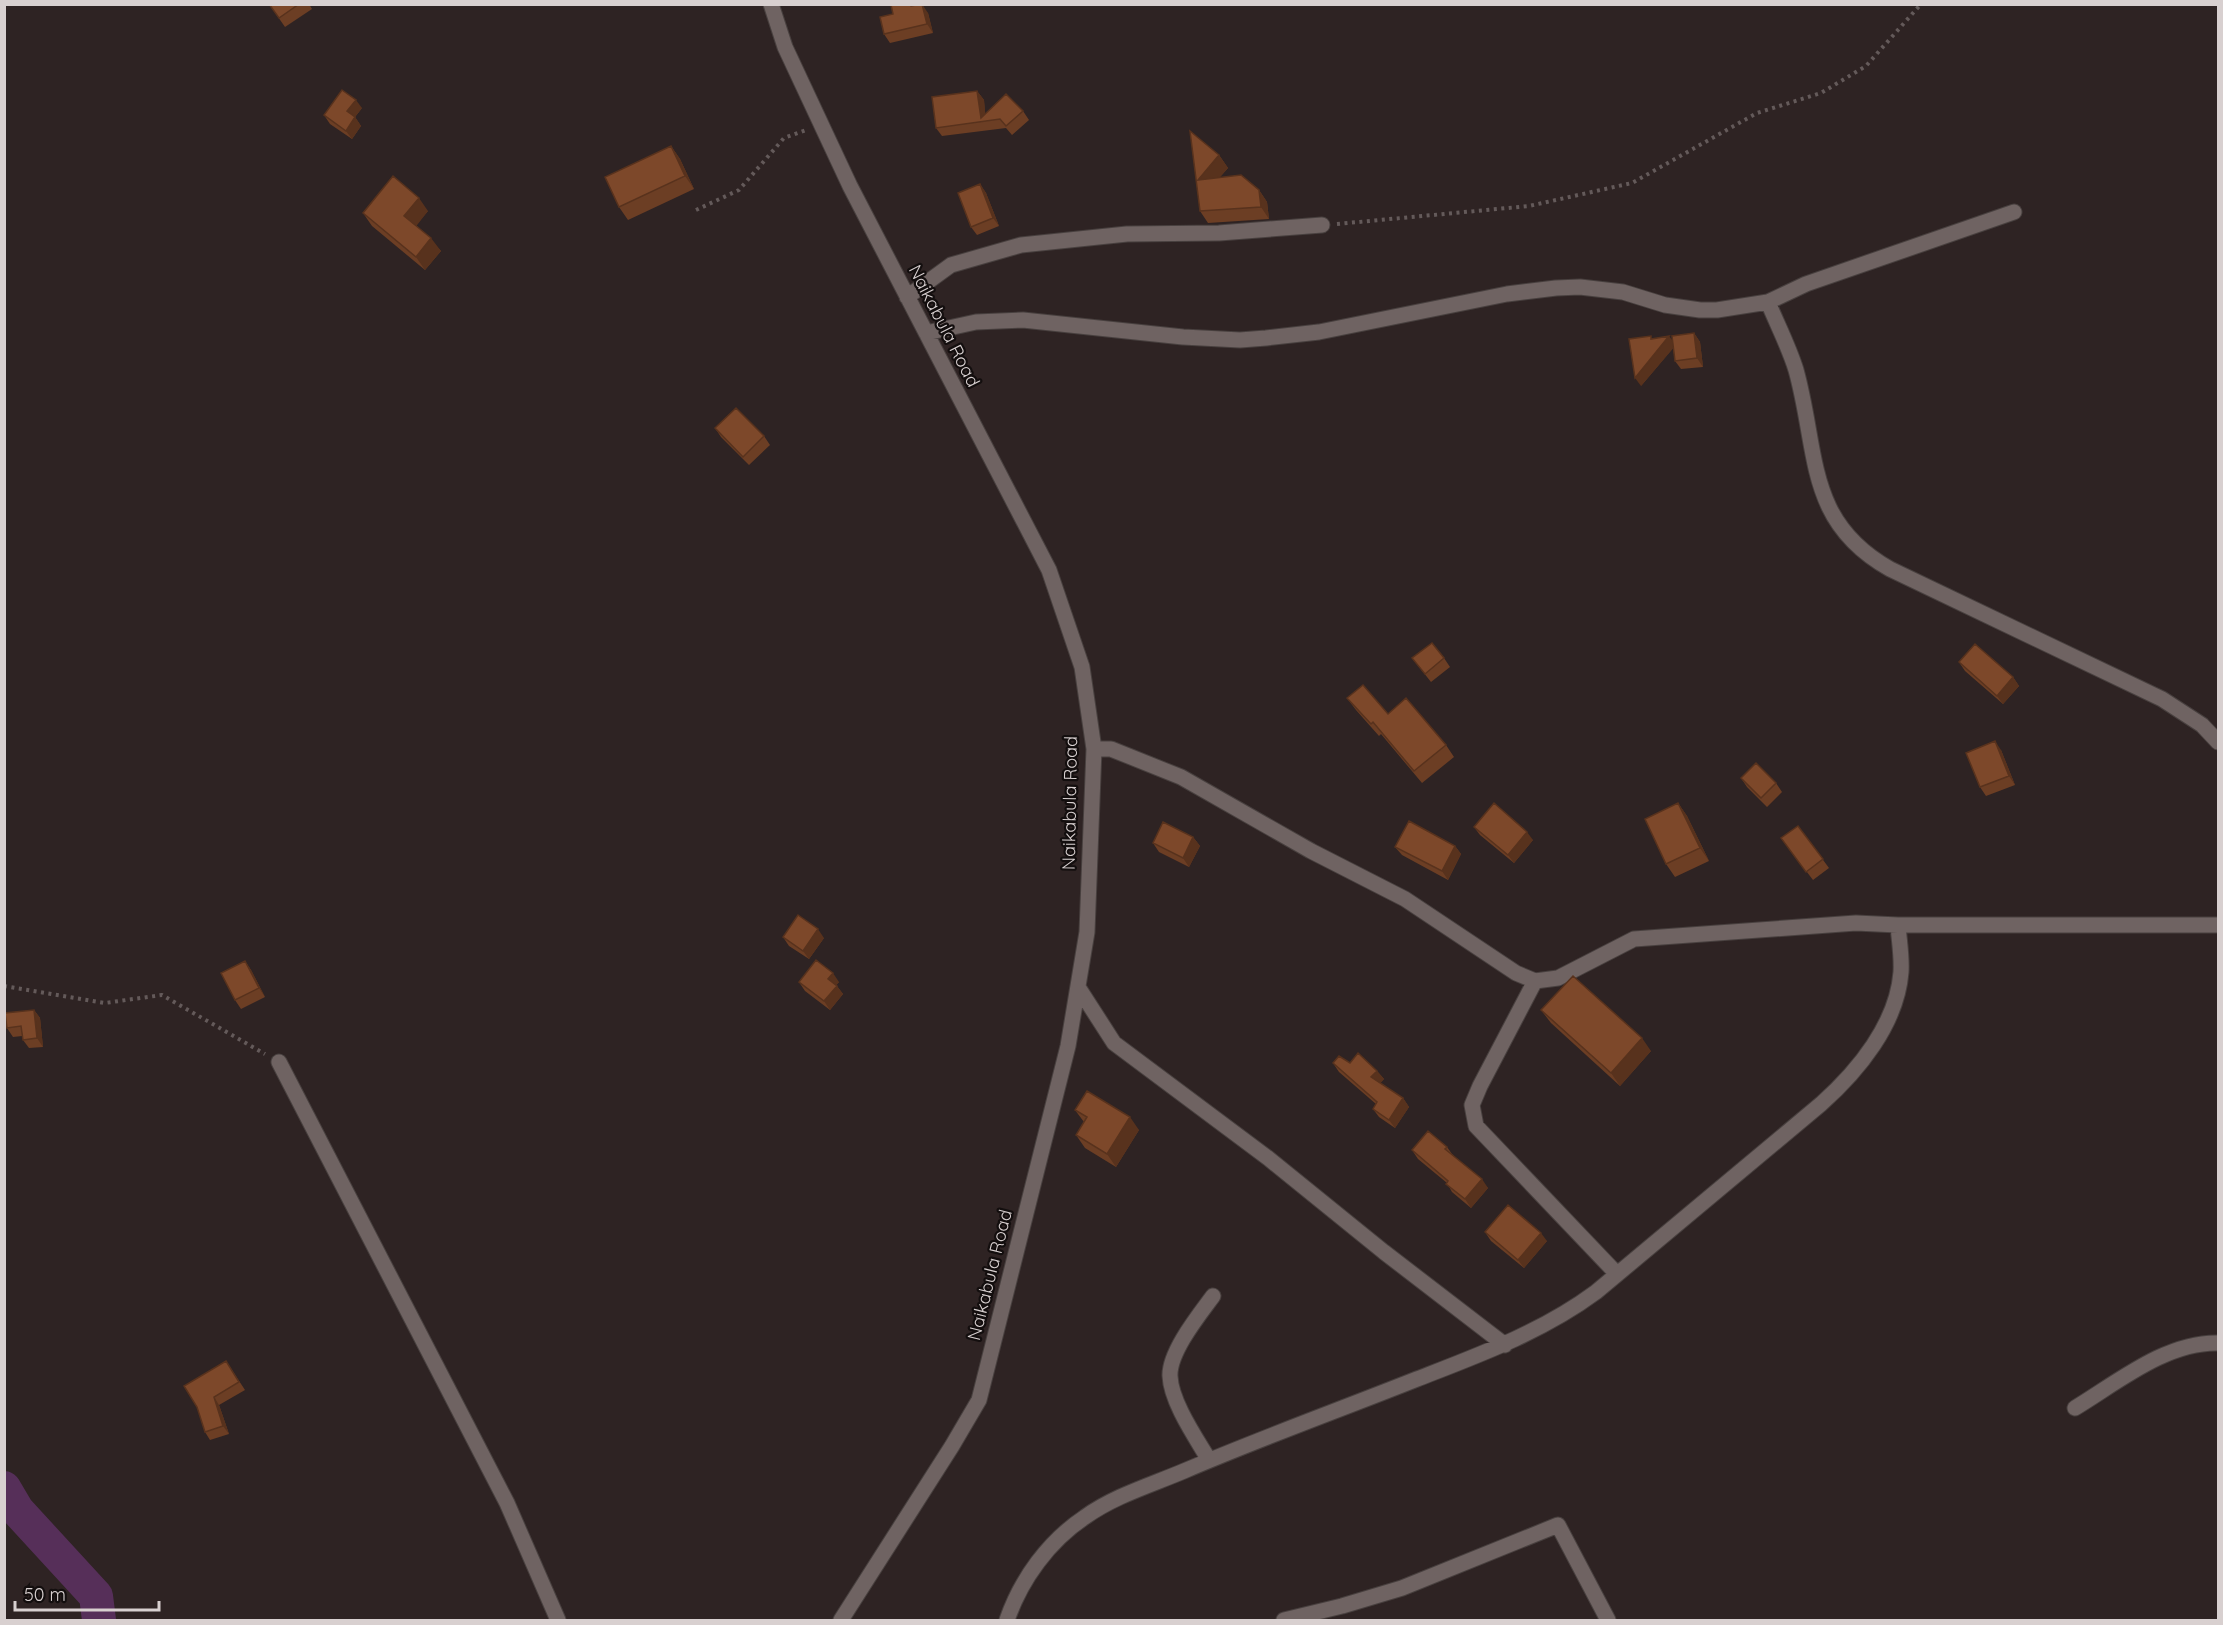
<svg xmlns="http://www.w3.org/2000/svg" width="2223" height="1625" font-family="Quicksand,sans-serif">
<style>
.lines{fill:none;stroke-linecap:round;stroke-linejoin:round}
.river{stroke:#562f59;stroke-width:34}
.minor-casing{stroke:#48403f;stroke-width:17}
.path{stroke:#645a5a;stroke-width:4;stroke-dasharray:3 4.5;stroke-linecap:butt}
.minor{stroke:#6f6362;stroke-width:15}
.wall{fill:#6c3e24}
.shaded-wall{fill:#58321d}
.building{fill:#7d482a;stroke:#58321d;stroke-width:1.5}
.labels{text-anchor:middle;stroke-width:4.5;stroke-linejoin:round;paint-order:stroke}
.street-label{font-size:18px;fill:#d8d0d0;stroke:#130e0e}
</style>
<rect width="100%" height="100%" fill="#2e2323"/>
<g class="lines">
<path class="river" d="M4 1488 17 1510 96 1596 99 1620"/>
<g class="minor-casing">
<path id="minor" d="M771 4 785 47 850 186 1049 570 1082 667 1094 749 1087 932 1068 1046 979 1400 952 1446 841 1620
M907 297 951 265 1021 245 1127 234 1219 233 1322 225
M1768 302C1777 324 1789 347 1796 370 1819 453 1805 521 1890 569L2162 699 2202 725 2218 742
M926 333 976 322 1023 320 1183 337 1240 340 1266 338 1319 332 1507 294 1556 288 1580 287 1623 292 1665 305 1700 310H1717L1768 302 1806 284 2014 212
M1094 749H1111L1181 777 1311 851 1405 899 1516 973 1535 981 1558 978 1634 939 1856 923 1898 925H2218
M1535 981 1480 1086 1472 1105 1476 1126 1617 1274
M1078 987 1114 1043 1268 1158 1384 1252 1505 1345
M279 1062 507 1503 558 1620
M2075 1408C2118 1382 2166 1342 2218 1343
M1209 1460C1196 1438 1171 1402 1170 1376 1169 1352 1199 1315 1213 1296
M1007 1620C1021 1579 1049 1541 1085 1517 1114 1496 1151 1485 1184 1471 1261 1438 1339 1410 1417 1379 1479 1355 1542 1332 1596 1292L1821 1104C1858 1071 1897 1024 1901 972 1902 956 1899 940 1898 925
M1284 1620 1342 1606 1402 1588 1558 1525 1608 1620"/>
</g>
<path class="path" d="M696 210 739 190 784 138 806 130
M1337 224 1529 206 1632 183 1757 113 1821 93 1866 66 1921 4
M4 986 105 1003 162 995 265 1054"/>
<use href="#minor" class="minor"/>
</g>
<path class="wall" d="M269 4H309L312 9 285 27Z
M913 6 928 13 933 33 890 43 884 34 893 14Z
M977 91 984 100 985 114 1023 111 1029 120 1012 135 1006 128 942 136 936 128Z
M362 108 355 117 361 126 352 139 330 124 324 115Z
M671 146 680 159 694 189 628 220 619 207Z
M1219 155 1228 168 1219 178 1259 190 1267 202 1269 219 1208 223 1200 211Z
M980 184 986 193 999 226 977 235 971 227Z
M428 211 416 225 441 251 425 270 372 226 363 213Z
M1694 333 1700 342 1703 367 1681 369 1675 361 1673 348 1641 386 1652 339 1672 341Z
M715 428 764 436 770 445 749 465 721 437Z
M1412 658H1444L1450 667 1431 682Z
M1959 662 2013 677 2019 686 2003 704 1965 671Z
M1347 698 1388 714 1446 745 1454 757 1422 783 1381 734 1379 736 1356 710Z
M2001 750 2015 785 1986 796 1980 787Z
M1741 778 1776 783 1782 792 1767 807 1747 787Z
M1678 803 1687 816 1709 861 1675 877 1666 864Z
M1798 826 1829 868 1813 880 1781 838Z
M1474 827 1533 840 1514 863 1480 835Z
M1193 837 1200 846 1189 867 1159 852 1153 843Z
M1455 846 1461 854 1448 880 1402 855 1395 847Z
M783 937 824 938 809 959 789 946Z
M245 961 251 970 265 997 241 1009 235 1000Z
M799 982H839L836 985 843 994 830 1010 805 991Z
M34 1010 40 1018 43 1047 29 1048 23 1040 22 1036 13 1037 7 1028Z
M1541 1010 1651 1051 1620 1086 1551 1023Z
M1333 1063H1350L1377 1071 1384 1079 1380 1083 1403 1098 1409 1107 1395 1128 1379 1117 1373 1109 1376 1104 1339 1072Z
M1075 1110 1139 1130 1116 1167 1085 1148 1076 1135 1084 1122Z
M1447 1147 1452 1154 1488 1188 1471 1208 1452 1192 1447 1183 1418 1159 1412 1150Z
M1485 1232 1547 1241 1524 1268 1491 1241Z
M226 1361 245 1390 219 1405 229 1434 210 1440 205 1432 197 1407Z"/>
<path class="shaded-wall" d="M922 4 928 13 933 33 927 24Z
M977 91 984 100 986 121 981 118Z
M356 100 362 108 355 117 361 126 352 139 346 131 347 111Z
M671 146 680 159 694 189 685 176Z
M1219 155 1228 168 1207 192 1198 180Z
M980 184 986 193 999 226 993 218Z
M1259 190 1267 202 1269 219 1261 207Z
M419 198 428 211 414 229 404 216Z
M431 238 441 251 425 270 416 257Z
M1694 333 1700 342 1703 367 1697 358Z
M1669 336 1676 345 1641 386 1635 378Z
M2013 677 2019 686 2003 704 1997 696Z
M1995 741 2001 750 2015 785 2009 776Z
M1678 803 1687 816 1709 861 1700 848Z
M1527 832 1533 840 1514 863 1508 855Z
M1193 837 1200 846 1189 867 1183 858Z
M1455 846 1461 854 1448 880 1442 871Z
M818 929 824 938 809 959 803 951Z
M245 961 251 970 265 997 259 988Z
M833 973 839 982 834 988 828 979Z
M837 986 843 994 830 1010 824 1001Z
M34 1010 40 1018 43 1047 37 1038Z
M1642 1038 1651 1051 1620 1086 1611 1073Z
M1377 1071 1384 1079 1378 1086 1371 1077Z
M1403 1098 1409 1107 1395 1128 1389 1120Z
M1130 1117 1139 1130 1116 1167 1107 1154Z
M1482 1179 1488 1188 1471 1208 1465 1199Z
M1541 1233 1547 1241 1524 1268 1518 1260Z
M214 1397 219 1405 229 1434 223 1426Z"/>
<path class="building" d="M269 4H299L279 18Z
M894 4H910L911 6 922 4 927 24 884 34 880 17 893 14 891 5Z
M342 90 356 100 347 111 355 117 346 131 324 115Z
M977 91 981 118 1006 94 1023 111 1006 126 1000 119 936 128 932 97Z
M1190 131 1219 155 1198 180 1241 175 1259 190 1261 207 1200 211Z
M671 146 685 176 619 207 605 177Z
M393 176 419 198 404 216 431 238 416 257 363 213Z
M980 184 993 218 971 227 958 193Z
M1694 333 1697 358 1675 361 1672 336Z
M1651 336V339L1669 336 1635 378 1629 339Z
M736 408 764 436 743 457 715 428Z
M1432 643 1444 658 1425 674 1412 658Z
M1975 644 2013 677 1997 696 1959 662Z
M1363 685 1388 714 1406 698 1446 745 1414 771 1373 722 1371 724 1347 698Z
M1995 741 2009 776 1980 787 1966 753Z
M1756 763 1776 783 1761 798 1741 778Z
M1494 803 1527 832 1508 855 1474 827Z
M1678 803 1700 848 1666 864 1645 819Z
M1409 821 1455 846 1442 871 1395 847Z
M1163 822 1193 837 1183 858 1153 843Z
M1798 826 1823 859 1806 872 1781 838Z
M798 915 818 929 803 951 783 937Z
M816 960 833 973 828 979 837 986 824 1001 799 982Z
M245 961 259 988 235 1000 221 973Z
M1573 976 1642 1038 1611 1073 1541 1010Z
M34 1010 37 1038 23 1040 21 1026 7 1028 5 1013Z
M1358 1053 1377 1071 1371 1077 1403 1098 1389 1120 1373 1109 1377 1102 1333 1063 1339 1056 1350 1063Z
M1087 1091 1130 1117 1107 1154 1076 1135 1087 1117 1075 1110Z
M1428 1131 1447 1147 1445 1149 1482 1179 1465 1199 1446 1184 1448 1181 1412 1150Z
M1508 1205 1541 1233 1518 1260 1485 1232Z
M226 1361 239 1382 214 1397 223 1426 205 1432 197 1407 184 1386Z"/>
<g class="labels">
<g class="street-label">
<text transform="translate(944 326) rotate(63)" y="6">Naikabula Road</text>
<text transform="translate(1070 803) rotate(-89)" y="6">Naikabula Road</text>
<text transform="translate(990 1275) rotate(-76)" y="6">Naikabula Road</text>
</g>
</g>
<rect width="2223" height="1625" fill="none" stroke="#d8d0d0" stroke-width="12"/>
<path d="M15 1601v9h144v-9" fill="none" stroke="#d8d0d0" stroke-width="3"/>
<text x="24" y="1601" font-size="18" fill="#d8d0d0" stroke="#130e0e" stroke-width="4.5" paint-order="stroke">50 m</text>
</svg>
